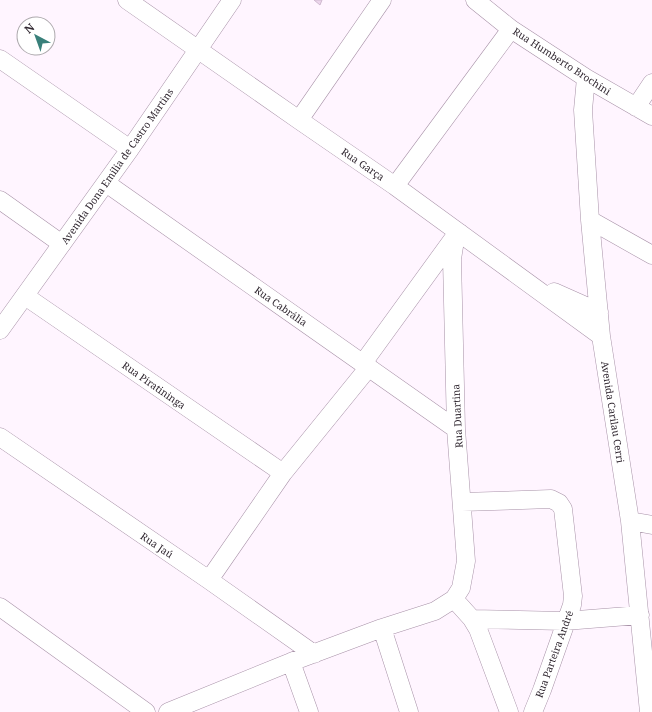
<svg xmlns="http://www.w3.org/2000/svg" width="652" height="712" font-family="'Noto Serif',serif">
<style>
.building{fill:#ecd5ec;stroke:#cfb9cf}
.lines{fill:none;stroke-linecap:round;stroke-linejoin:round}
.minor-casing{stroke:#a892a8;stroke-width:19}
.minor{stroke:#fff;stroke-width:18}
.labels{text-anchor:middle;stroke-width:3.5;stroke-linejoin:round;paint-order:stroke}
.street-label{font-size:10px;fill:#312831;stroke:#fff}
</style>
<rect width="100%" height="100%" fill="#fff5ff"/>
<path class="building" d="M314 0H322L320 5Z"/>
<g class="lines">
<g class="minor-casing">
<path id="minor" d="M127 0 299 120 395 186 601 336
M475 0 511 29 586 78 652 116
M0 59 130 149
M586 78 583 110 590 220 601 336 630 521 649 712
M636 107 652 83
M299 120 382 0
M106 183 456 429
M395 186 511 29
M0 200 62 244
M590 220 652 255
M554 292 599 312
M25 296 283 473
M0 330 130 149 232 0
M363 363 453 239
M0 437 209 580 314 654
M462 502 551 499 559 503 563 509 573 596 572 605 542 690 533 712
M630 521 652 525
M209 580 283 473 369 367
M454 599 472 619 478 629 509 712
M0 607 146 712
M472 619 565 621 640 615
M382 628 409 712
M291 662 309 712
M168 712 291 662 382 628 435 611 454 599 461 588 466 561 456 429 452 259 455 240 460 233"/>
</g>
<use href="#minor" class="minor"/>
</g>
<g class="labels">
<g class="street-label">
<text transform="translate(562 61) rotate(33)" y="4">Rua Humberto Brochini</text>
<text transform="translate(363 164) rotate(34)" y="4">Rua Garça</text>
<text transform="translate(117 166) rotate(-55)" y="4">Avenida Dona Emilia de Castro Martins</text>
<text transform="translate(281 306) rotate(35)" y="4">Rua Cabrália</text>
<text transform="translate(154 385) rotate(35)" y="4">Rua Piratininga</text>
<text transform="translate(613 412) rotate(81)" y="4">Avenida Carilau Cerri</text>
<text transform="translate(457 416) rotate(-93)" y="4">Rua Duartina</text>
<text transform="translate(157 545) rotate(34)" y="4">Rua Jaú</text>
<text transform="translate(554 654) rotate(-70)" y="4">Rua Parteira André</text>
</g>
</g>
<g transform="translate(36 36) rotate(319)"><circle r="19" fill="#ffffff" stroke="#ada9ad"/>
<path d="M0-3L7 15L0 10L-7 15Z" fill="#39807a"/>
<text y="-6" font-size="11" font-weight="bold" text-anchor="middle" fill="#312831">N</text>
</g>
</svg>
